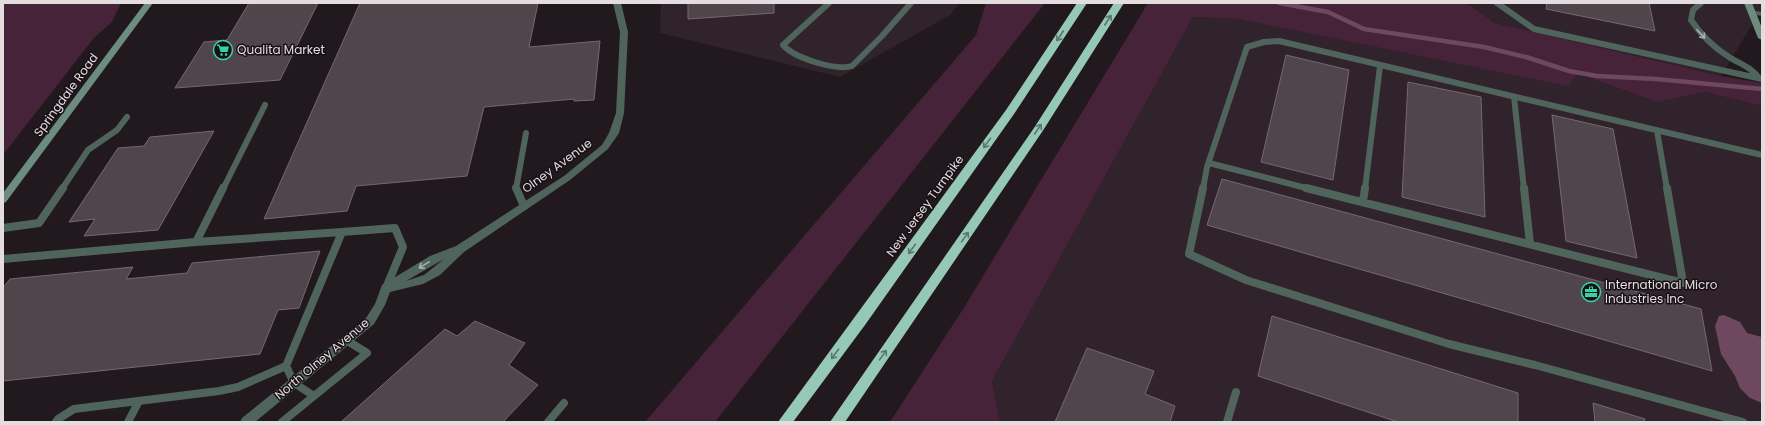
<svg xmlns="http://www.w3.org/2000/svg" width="1765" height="425" font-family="Poppins,sans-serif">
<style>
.built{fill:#30232b}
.green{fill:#462339}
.water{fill:#6e485f}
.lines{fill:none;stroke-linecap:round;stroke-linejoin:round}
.stream{stroke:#6e485f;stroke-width:4.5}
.building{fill:#4f454b;stroke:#74696f}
.lane-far1{stroke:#4f645b;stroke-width:6}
.lane{stroke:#4f645b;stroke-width:8}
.street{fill:#4f645b;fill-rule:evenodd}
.secondary{fill:#6b8c7f;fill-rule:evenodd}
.highway{fill:#95c9b5;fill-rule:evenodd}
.oneway{stroke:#5d766d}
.oneway2{stroke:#a8adab}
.labels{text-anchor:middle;stroke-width:3;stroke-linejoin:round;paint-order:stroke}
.poi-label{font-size:12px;fill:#e3dde0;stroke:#181015;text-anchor:start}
.street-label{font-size:12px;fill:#e3dde0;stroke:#181015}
</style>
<rect width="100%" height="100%" fill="#22191e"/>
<path class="built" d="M661 3H959L950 15 840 77 660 33Z
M1467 3H1762V14L1759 13 1721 76 1495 23Z
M1193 17 1239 19 1578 74 1658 102 1705 92 1762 106V422H1000L992 381Z"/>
<path class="green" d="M3 3H121L112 22 93 39 3 155Z
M986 3H1045L715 422H645L976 35Z
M1148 3H1467L1495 23 1721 76 1762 83V106L1705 92 1658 102 1578 74 1568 86 1239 19 1193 17 992 381 1000 422H890L965 306Z"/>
<path class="water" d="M1724 315 1740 322 1747 333 1762 337V403L1750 398 1740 388 1735 376 1721 354 1715 326 1719 316Z"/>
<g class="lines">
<path class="stream" d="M1279 3 1328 12 1364 29 1484 47 1526 57 1569 71 1597 76 1656 79 1762 89"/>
</g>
<path class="building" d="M249 3H318L280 80 175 88 204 42 227 40Z
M360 3H538L529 47 600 41 594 100 574 101V99L484 107 467 176 356 186 347 211 264 219Z
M688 3H774V13L688 19Z
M1547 3H1649L1655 31 1546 9Z
M1286 55 1349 70 1333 180 1261 162Z
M1408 82 1481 97 1485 217 1402 197Z
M1552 115 1613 129 1637 258 1566 241Z
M214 131 158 230 84 236 95 219 69 222 118 148 144 146 150 137Z
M1222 179 1701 309 1712 371 1207 225Z
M320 251 299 308 278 310 260 354 3 381V288L10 279 133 267 126 279 187 273 192 263Z
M1272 316 1518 393V422H1398L1258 376Z
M475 321 525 343 509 365 538 385 503 422H341L445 329 457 336Z
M1087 348 1154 371 1145 394 1175 406 1170 422H1055Z
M1593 403 1645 419 1644 422H1595Z"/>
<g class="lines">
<path class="lane-far1" d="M829 3 783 45C794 58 836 71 852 66L882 36 911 3
M1497 3 1534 29 1762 79
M1701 3 1693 10 1691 20C1701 35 1713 47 1729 57 1740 64 1751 67 1759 78
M1514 97 1524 189
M1657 131 1667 189
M1209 163 1310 189
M62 189 88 150 117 130 127 117
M223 189 265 105
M516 189 526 133
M1203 189 1207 167 1247 47 1264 42 1279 41 1762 155
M1365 189 1380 66"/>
<path class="lane" d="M516 188 524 206
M1203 188 1189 254 1246 280 1449 344 1535 365 1743 422
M1306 188 1683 283 1667 188
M1524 188 1530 244
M1363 202 1365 188
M3 228 39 223 63 188
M342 232 395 228 403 247 386 288
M196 242 223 188
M3 259 196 242 342 232 286 366 294 383 314 396 282 422
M314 396 367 353 346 340
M56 422 58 419 74 409 219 391 238 387 286 366
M128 422 139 401
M548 422 564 403
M1227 422 1236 392"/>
<path class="street" d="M613 3H621L628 32 624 113 619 133 608 149 570 180 464 252 440 275 423 284 390 292 385 305 374 324 255 422H240L242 418 366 318 375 304 382 285 430 256 456 246 564 176 602 145 609 133 616 113 620 32ZM444 259 424 275 406 281Z
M1749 10 1762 12V16L1749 14Z"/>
<path class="secondary" d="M145 3H153L6 202 3 203V193Z
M1744 3H1752L1762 28V40L1758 38Z"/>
<path class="highway" d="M1077 3H1087L1014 114 865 325 793 422H778L1006 110Z
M1114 3H1124L1042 132 845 422H830L1034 128Z"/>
</g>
<defs><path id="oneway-shaft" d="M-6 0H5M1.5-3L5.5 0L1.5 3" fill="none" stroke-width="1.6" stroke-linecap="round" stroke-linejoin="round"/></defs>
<g class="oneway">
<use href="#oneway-shaft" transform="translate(1108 20) rotate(-57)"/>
<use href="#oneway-shaft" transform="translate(1060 36) rotate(123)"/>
<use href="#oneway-shaft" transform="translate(1038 129) rotate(-56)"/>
<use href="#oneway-shaft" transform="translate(987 143) rotate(126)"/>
<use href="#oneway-shaft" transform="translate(965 237) rotate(-55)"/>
<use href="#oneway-shaft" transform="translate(912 249) rotate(126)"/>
<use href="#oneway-shaft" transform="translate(835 354) rotate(127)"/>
<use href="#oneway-shaft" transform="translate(883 355) rotate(-55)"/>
</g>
<g class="oneway2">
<use href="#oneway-shaft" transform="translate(1701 34) rotate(47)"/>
<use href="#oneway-shaft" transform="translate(424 265) rotate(149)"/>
</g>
<defs>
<g id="supermarket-ring" transform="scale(1)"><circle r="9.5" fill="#181015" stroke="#35d4a7" stroke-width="1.5"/><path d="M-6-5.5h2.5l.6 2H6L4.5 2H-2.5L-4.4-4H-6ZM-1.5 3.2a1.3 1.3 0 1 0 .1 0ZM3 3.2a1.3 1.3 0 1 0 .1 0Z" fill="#35d4a7"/></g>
<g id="office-ring" transform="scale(1)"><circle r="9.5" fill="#181015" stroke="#35d4a7" stroke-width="1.5"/><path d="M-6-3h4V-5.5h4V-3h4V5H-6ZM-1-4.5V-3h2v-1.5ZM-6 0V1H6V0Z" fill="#35d4a7"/></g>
</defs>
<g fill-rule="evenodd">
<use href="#supermarket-ring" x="223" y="50"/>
<use href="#office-ring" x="1591" y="292"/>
</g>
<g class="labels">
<g class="poi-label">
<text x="237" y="54">Qualita Market</text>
<text x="1605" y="289">International Micro<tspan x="1605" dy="14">Industries Inc</tspan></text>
</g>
<g class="street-label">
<text transform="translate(66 95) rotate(-54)" y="4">Springdale Road</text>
<text transform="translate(557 166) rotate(-36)" y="4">Olney Avenue</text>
<text transform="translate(925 206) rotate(-54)" y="4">New Jersey Turnpike</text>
<text transform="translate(322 359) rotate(-40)" y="4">North Olney Avenue</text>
</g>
</g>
<rect width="1765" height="425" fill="none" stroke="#e3dde0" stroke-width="8"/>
</svg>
